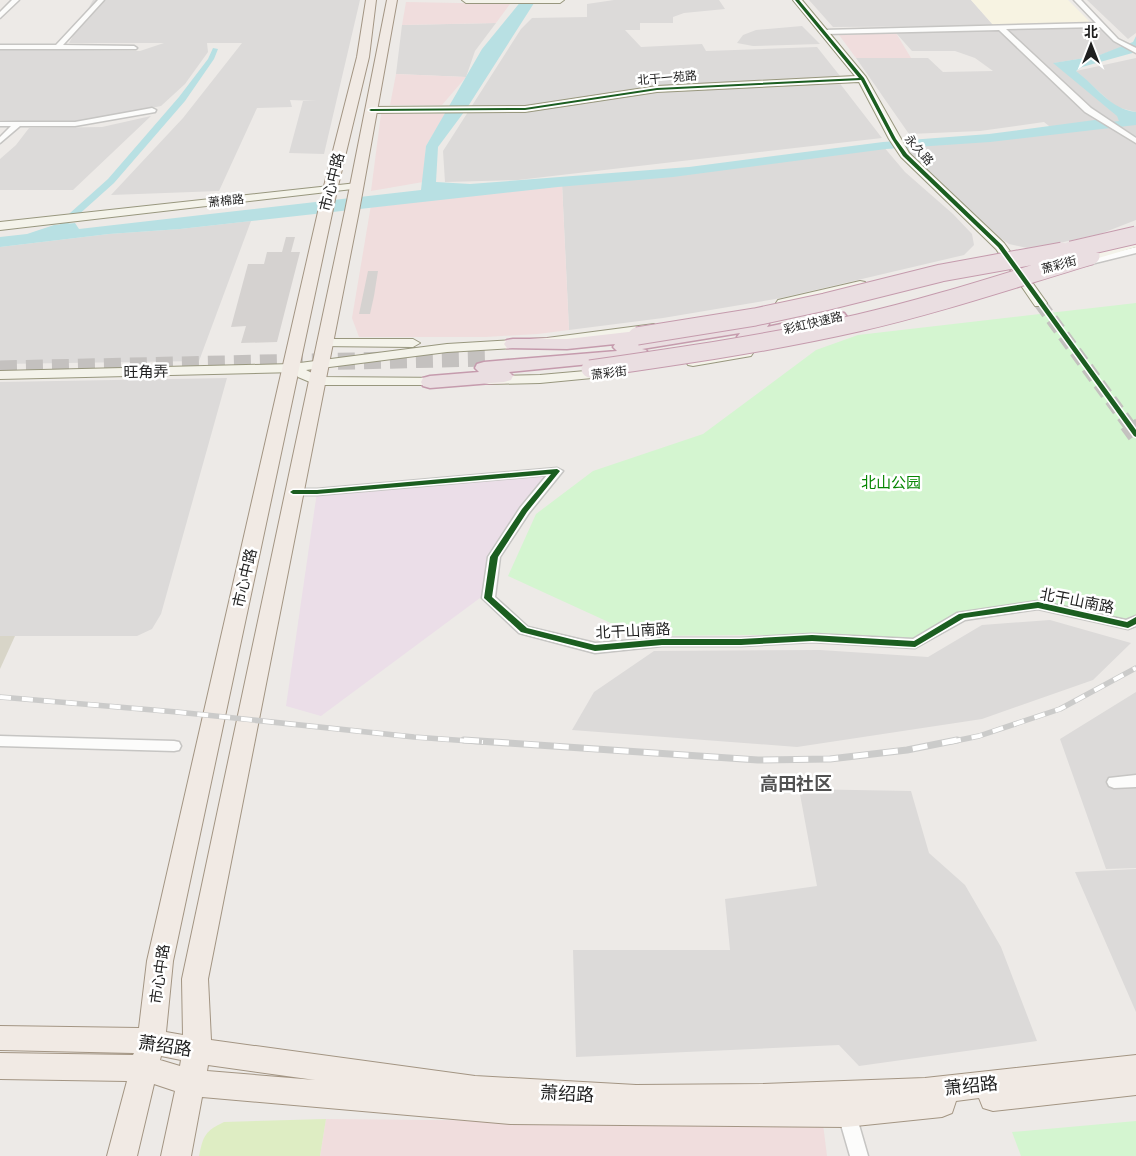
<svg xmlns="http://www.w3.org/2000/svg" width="1136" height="1156" font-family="'PT Sans Narrow','Noto Sans SC',sans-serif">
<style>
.residential{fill:#dcdad9}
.commercial{fill:#f0dddd}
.industrial{fill:#ebdee8}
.education{fill:#f7f3e2}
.construction{fill:#d8d5c8}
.grass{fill:#deedc3}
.park{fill:#d4f5d0}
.water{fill:#b8e0e3}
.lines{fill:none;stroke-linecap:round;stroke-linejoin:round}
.canal{fill:#b8e0e3;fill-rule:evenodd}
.building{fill:#d5d2d0}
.secondary-tunnel-far1{stroke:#c4c1bf;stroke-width:13;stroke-dasharray:13 7;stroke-linecap:butt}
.secondary-tunnel{stroke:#c4c1bf;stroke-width:18;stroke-dasharray:18 9;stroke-linecap:butt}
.highway-tunnel{stroke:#c4c1bf;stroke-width:17;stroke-dasharray:17 9;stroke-linecap:butt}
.street-casing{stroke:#c6c5c3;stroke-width:3}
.secondary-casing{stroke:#98977e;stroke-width:2}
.primary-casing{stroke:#a39583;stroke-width:2}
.highway-casing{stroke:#c59bad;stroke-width:3}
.street{fill:#fcfcfb;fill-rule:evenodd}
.secondary{fill:#f4f3ea;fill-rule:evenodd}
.primary{fill:#f1eae4;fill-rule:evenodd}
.highway{fill:#eadee1;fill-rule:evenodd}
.rail-far1-casing{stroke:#cbcbca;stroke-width:5.5}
.rail-casing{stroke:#cbcbca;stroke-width:7}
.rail-far1{stroke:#fff;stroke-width:4;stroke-dasharray:11;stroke-linecap:butt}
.rail{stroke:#fff;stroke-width:5;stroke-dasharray:15;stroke-linecap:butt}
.highway-bridge-casing{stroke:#c59bad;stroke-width:19;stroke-linecap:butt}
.highway-bridge{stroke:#eadee1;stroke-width:17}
.cycleway-casing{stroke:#fff;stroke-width:3}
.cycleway{fill:#1b5e20;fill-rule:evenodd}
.labels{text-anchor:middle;stroke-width:5;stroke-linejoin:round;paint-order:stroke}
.far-street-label{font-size:12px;fill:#1f1f1f;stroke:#fff}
.street-label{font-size:15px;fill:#1f1f1f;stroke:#fff}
.park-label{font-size:15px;fill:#078703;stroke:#fff}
.quarter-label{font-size:18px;font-weight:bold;fill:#525252;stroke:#fff}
.near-street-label{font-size:18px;fill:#1f1f1f;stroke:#fff}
</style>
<rect width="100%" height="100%" fill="#edeae7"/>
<path class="residential" d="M93 0H360L324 154 289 153 303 101H317L290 100 292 107 257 108 219 191 111 195 183 118 242 43H274H69Z
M614 0H719L725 9 684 13 673 17V23H640V30H625L641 47 702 44 706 51 817 47 844 81H838L882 138 518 180 445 182 443 151 521 29 532 18 587 17V4Z
M809 0H971L994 26 833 27Z
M1087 0H1136V33L1128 39Z
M496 23 475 51 466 77 396 74 402 25Z
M1102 25 1116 40 1126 46 1097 56 1054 63 1125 116 1136 118V220L1100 234 1041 247 1027 248 1009 244 990 231 911 156 905 146 1054 130 1044 122 980 131 909 134 856 58H928L943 72 993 71 975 58 955 51H912L896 33Z
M802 26 820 44 753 46 737 43 743 35 756 30Z
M164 43H207L208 52 185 84 161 106 75 124 0 120V49L140 51Z
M1136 58V112L1116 107 1076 71Z
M151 116 73 190H0V159L16 145 29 128 102 127Z
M883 146 905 172 953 214 972 234 974 245 964 255 781 298 663 318 569 330 562 184Z
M251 221 199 361 0 364V247L109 234 180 229Z
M227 378 161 614 152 629 137 636H0V382Z
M1050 620 1131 643 1093 680 982 719 797 747 572 730 594 692 654 651 820 650 928 657 982 625Z
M1136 692V868L1106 869 1060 739Z
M799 789 911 791 929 853 965 885 1001 947 1037 1041 859 1066 839 1045 576 1057 573 950H730L725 899 817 886Z
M1136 869V1012L1075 872Z"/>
<path class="commercial" d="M406 2 510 4 496 23 402 25Z
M896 33 911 58H856L839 35Z
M396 74 466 77 442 105H390Z
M381 114H445L426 146 423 182 371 191Z
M562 184 569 330 538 334 486 337H359L352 318 371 205Z
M326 1119 823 1124 827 1156H320Z"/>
<path class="industrial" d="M557 471 494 557 488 592 321 716 286 706 317 492Z"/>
<path class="education" d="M971 0H1068L1091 23 994 26Z"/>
<path class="construction" d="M0 636H15L0 669Z"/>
<path class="grass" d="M326 1119 320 1156H199C203 1136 205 1131 224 1122Z"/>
<path class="park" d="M1136 303V620L1128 625 1038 605 962 616 915 644 767 635 639 636 508 576 536 514 593 471 703 434 816 350 858 335Z
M1136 1121V1156H1021L1012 1132Z"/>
<path class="water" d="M522 0H536L467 108 438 147 436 182 470 184 689 167 883 142 989 134 1102 119 1111 122 1119 121 1117 116 1053 63 1097 56 1133 42 1136 36V52L1082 67 1076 71C1096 86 1110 109 1136 112V125L990 142 886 149 673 177 558 187 180 229 109 234 0 247V237L27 234 54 225 75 223 79 229 421 190 426 146 482 49Z"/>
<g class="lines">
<path class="canal" d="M213 48 218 49 214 59 185 101 114 183 66 226H60V222L108 179 179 97 208 59Z"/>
</g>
<path class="building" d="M286 237H295L291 252H300L277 342 241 343 246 326 231 327 248 264H264L267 252H282Z
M368 271H378L374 296 370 314H359Z"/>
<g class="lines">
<path class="secondary-tunnel-far1" d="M1040 303 1129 425"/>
<path class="secondary-tunnel" d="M1128 424 1136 435"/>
<path class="highway-tunnel" d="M0 369 485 358"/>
<g class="street-casing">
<path id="street" d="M12 0H19L0 18V12Z
M98 0H104L63 45 134 46 137 48 136 49H0V45H56Z
M1074 0H1081L1118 39 1136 48V53L1114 41 1100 27 1006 29 1091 108 1136 138V143L1085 112 999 30 824 34 821 32 824 30 1096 23Z
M152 108 156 110 155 112 75 126H20L0 143V137L11 126H0V122H75Z
M1136 247V253L1083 266 1078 263 1080 261Z
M557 468 563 471 529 513 500 557 495 597 528 627 595 643 662 638H741L812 634 913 639 957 613 1038 601 1126 620 1136 616V626L1128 629 1038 609 965 620 915 648 812 642 741 646H662L595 653 519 633 482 598 488 557 520 508 547 475 317 495H293L287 492 293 489H317Z
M0 736 174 741 179 742 181 746 179 750 174 751 0 746Z
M1136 775V787L1114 788 1109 786 1107 782 1109 778Z
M846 1102 852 1105 855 1111 868 1156H850L837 1111 840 1105Z"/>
</g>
<g class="secondary-casing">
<path id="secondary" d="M462 0H564L560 3H466Z
M793 0H802L866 77 909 153 1004 243 1047 303 1045 306H1035L996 249 901 157 889 139 859 82 657 92 525 112 371 113 366 110 371 107 525 106 657 86 855 76Z
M357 183 361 184 363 186 361 188 0 230V222Z
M1136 239V247L1078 264 1072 260 1073 257Z
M860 281 865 282 867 285 865 288 783 307 776 303 778 300Z
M654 324 661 328 659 331 547 346 447 352 306 370 320 377 450 378 452 381 450 384 445 385H317L298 377 296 374 297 372 0 379V371L292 364 447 344 547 338Z
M324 339H413L420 343 413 347 319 346 317 343 319 340Z
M746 349 751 350 753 353 751 356 693 366 688 365 686 362 688 359 693 358Z
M608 369 613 370 615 373 613 376 540 383 489 384 484 383 482 380 484 377 489 376 540 375Z"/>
</g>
<g class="primary-casing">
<path id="primary" d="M366 0H376L369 57 337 190 173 961 166 1032 183 1035 182 979 345 211 387 0H397L359 211 208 979 211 1040 475 1076 636 1085 763 1084 925 1078 1136 1055V1095L993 1111 983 1108 979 1098 956 1101 952 1113 942 1117 846 1127 510 1124 202 1097 191 1156H161L175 1091 154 1084 137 1156H107L127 1081 0 1079V1053L133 1055 134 1053 0 1050V1026L139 1028 147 961 323 190 357 57ZM161 1056 181 1060 180 1066 160 1060ZM208 1065 315 1080 207 1071Z"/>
</g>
<g class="highway-casing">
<path id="highway" d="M838 312 844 313 847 317 844 321 746 342 740 341 737 337 740 333 746 332 642 349 646 350 649 354 646 358 640 359 509 372 513 376 511 380 504 382 430 388 423 386 421 382 423 378 430 376 479 372 475 368 477 364 484 362 617 351 613 347 615 344 567 349 507 348 504 344 507 340 513 339H567L637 331 643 332 646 336 645 338 760 319 766 320 769 324 767 327Z"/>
</g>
<use href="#street" class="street"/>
<use href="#secondary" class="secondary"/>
<use href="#primary" class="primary"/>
<use href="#highway" class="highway"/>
<g class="rail-far1-casing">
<path id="rail-far1" d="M0 697 177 712 414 737 483 742
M950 742 979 736 1060 709 1136 668"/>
</g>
<g class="rail-casing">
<path id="rail" d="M464 740 758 760 830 759 907 750 957 740"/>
</g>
<use href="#rail-far1" class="rail-far1"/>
<use href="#rail" class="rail"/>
<g class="highway-bridge-casing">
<path id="highway-bridge" d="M1071 250 1136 235
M637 336 755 317 825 302 941 273 1062 251
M590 369C680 356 770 343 858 323 937 305 1014 279 1091 256"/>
</g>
<use href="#highway-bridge" class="highway-bridge"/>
<g class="cycleway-casing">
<path id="cycleway" d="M795 0H799L864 78 896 139 907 154 1002 245 1136 430V437L1134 436 998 247 903 156 892 139 861 80 657 90 525 110 371 111 369 110 371 109 525 108 657 88 859 78Z
M557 469 560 471 527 512 498 557 492 597 527 628 595 645 662 639H741L812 635 914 641 959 614 1038 602 1127 622 1136 617V624L1128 628 1038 608 964 618 915 647 812 641 741 645H662L595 651 521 632 484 598 490 557 522 509 551 474 317 494H293L290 492 293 490H317Z"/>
</g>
<use href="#cycleway" class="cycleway"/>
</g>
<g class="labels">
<g class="far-street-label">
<text transform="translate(667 78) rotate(-5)" y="4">北干一苑路</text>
<text transform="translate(919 150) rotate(48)" y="4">永久路</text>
<text transform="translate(226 201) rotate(-6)" y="4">萧棉路</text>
<text transform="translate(1059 265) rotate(-15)" y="4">萧彩街</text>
<text transform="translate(813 323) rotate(-13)" y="4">彩虹快速路</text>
<text transform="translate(609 373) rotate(-7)" y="4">萧彩街</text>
</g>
<g class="street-label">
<text transform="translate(332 182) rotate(-76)" y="5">市心中路</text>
<text transform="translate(146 372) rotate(-1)" y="5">旺角弄</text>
<text transform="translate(245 578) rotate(-77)" y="5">市心中路</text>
<text transform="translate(1077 601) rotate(11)" y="5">北干山南路</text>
<text transform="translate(633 631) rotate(-3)" y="5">北干山南路</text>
<text transform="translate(160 974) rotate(-82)" y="5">市心中路</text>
</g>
<g class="park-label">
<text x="891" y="488">北山公园</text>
</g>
<g class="quarter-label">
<text x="796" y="790">高田社区</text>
</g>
<g class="near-street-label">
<text transform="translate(165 1046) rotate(8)" y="6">萧绍路</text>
<text transform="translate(971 1086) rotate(-6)" y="6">萧绍路</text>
<text transform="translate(567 1094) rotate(3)" y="6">萧绍路</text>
</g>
</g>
<g transform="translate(1091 45)" stroke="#ffffff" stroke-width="4" paint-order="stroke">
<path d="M0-4L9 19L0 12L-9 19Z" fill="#1f1f1f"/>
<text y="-8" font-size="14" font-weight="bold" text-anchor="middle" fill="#1f1f1f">北</text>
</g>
</svg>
